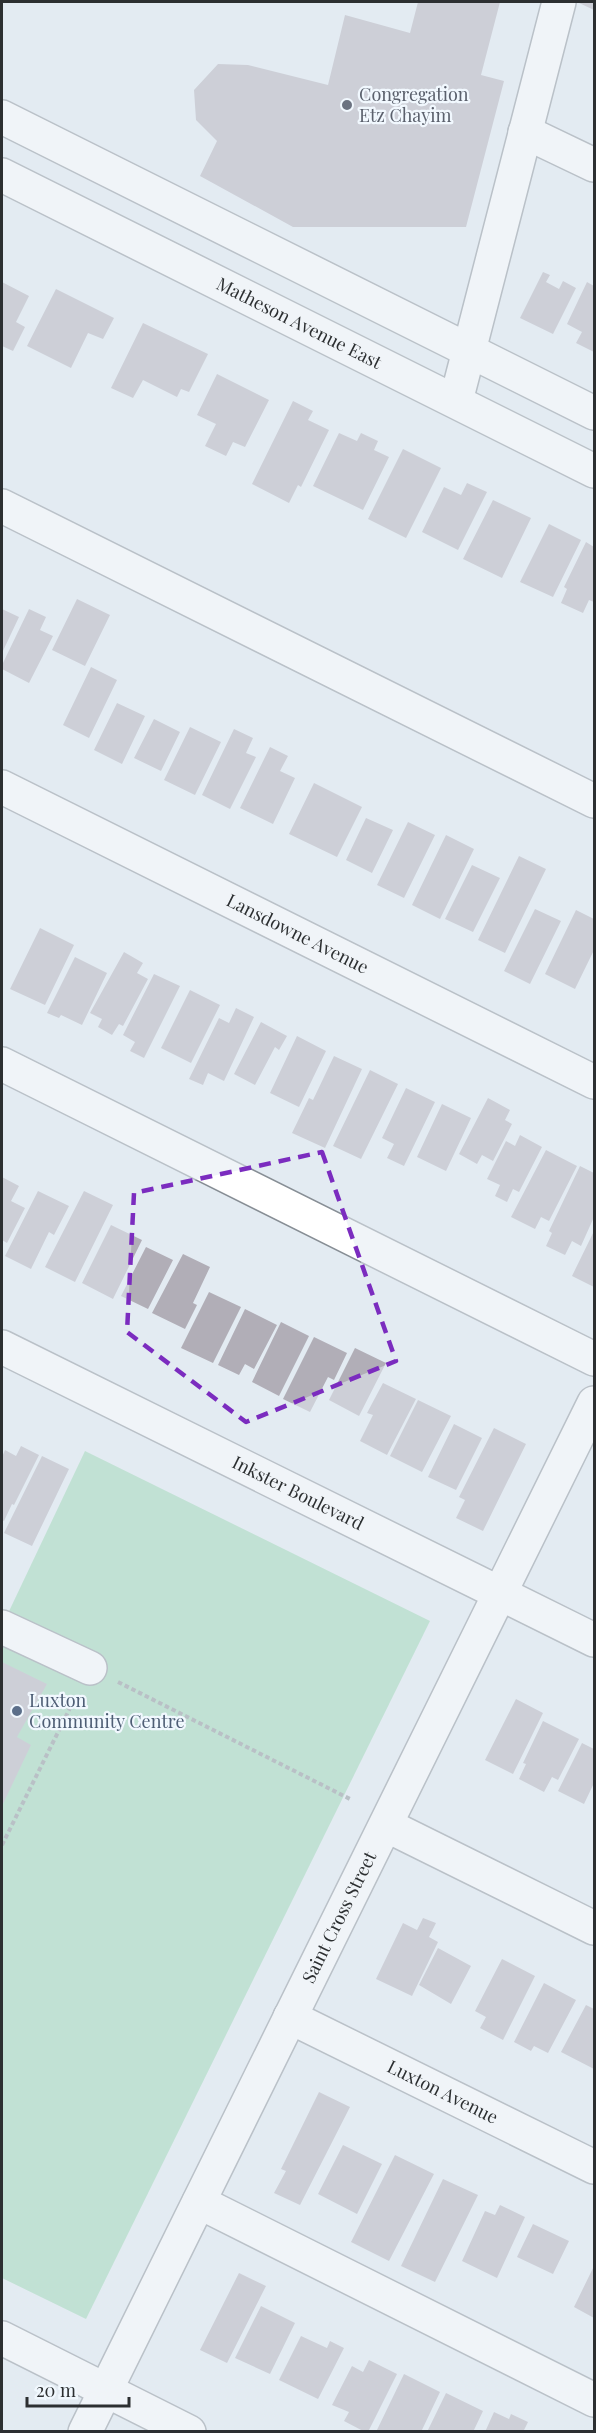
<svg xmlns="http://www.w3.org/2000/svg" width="596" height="2433" font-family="'Playfair Display',serif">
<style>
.green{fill:#98d6b0}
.building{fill:#b1aeb7}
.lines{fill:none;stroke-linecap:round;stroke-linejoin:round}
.minor-casing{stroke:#878e95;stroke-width:36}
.path{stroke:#868c90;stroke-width:4;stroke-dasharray:4.5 3;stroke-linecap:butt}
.minor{stroke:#fff;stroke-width:33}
.marked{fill:none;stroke:#7b2cbf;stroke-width:4.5;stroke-dasharray:12 8;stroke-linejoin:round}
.worship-dot{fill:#6b7280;stroke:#f1f8fe;stroke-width:2}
.service-dot{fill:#5c6f8a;stroke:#f1f8fe;stroke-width:2}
.labels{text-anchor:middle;stroke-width:4.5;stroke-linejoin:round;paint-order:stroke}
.worship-label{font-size:18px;fill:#5b616d;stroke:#f1f8fe;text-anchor:start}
.street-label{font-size:18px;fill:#2c2f31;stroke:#f1f8fe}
.service-label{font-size:18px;fill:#4e5e75;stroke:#f1f8fe;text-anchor:start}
</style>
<rect width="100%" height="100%" fill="#e3ebf2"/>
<path class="green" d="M85 1451 430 1621 86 2319 2 2278V1626Z"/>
<path class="building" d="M418 2H500L481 75 504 81 466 227H293L200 176 217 141 196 120 194 90 218 64 248 65 328 85 345 15 410 33Z
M577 2H594V10Z
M543 272 550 275 546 282 559 289 563 281 576 288 553 334 520 318Z
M2 282 29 296 16 322 25 327 13 351 2 346Z
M587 282 594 286V352L576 343 582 332 567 324Z
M56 289 114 318 103 339 88 333 71 368 27 346Z
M143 323 208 354 189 392 181 389 177 397 143 380 133 398 111 388Z
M217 374 269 400 245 447 233 442 226 456 205 446 216 424 197 415Z
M293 401 313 411 308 420 329 430 301 487 298 485 289 503 252 484Z
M339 433 357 441 361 433 378 441 374 450 389 457 363 510 313 486Z
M403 449 441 468 406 538 368 519Z
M467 483 487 492 458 550 422 532 444 487 461 495Z
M493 500 531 518 502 578 463 559Z
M549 524 581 540 553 597 520 582Z
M586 542 594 547V602L589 600 583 613 561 603 567 589 564 587Z
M77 599 110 615 85 666 52 650Z
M2 609 19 617 2 653Z
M29 609 46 617 40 630 53 636 29 683 2 669V665Z
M91 667 117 680 89 738 63 725Z
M117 703 145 716 122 764 94 750Z
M154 719 180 732 161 771 134 758Z
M190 727 221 742 195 795 164 780Z
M234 729 253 738 246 753 256 757 230 809 202 795Z
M270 747 288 756 280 771 295 778 273 824 240 808Z
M314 783 362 807 337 857 289 834Z
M366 818 393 830 372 873 346 860Z
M408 822 435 835 404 898 377 885Z
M446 835 474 849 440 919 412 905Z
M519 856 546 869 505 953 478 940Z
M472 865 500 878 473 932 445 919Z
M535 909 561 921 530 984 504 971Z
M576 910 594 919V950L575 989 545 974Z
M40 928 74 945 45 1005 10 989Z
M124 952 143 963 137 973 148 979 123 1026 119 1024 112 1035 98 1027 102 1019 90 1013Z
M75 957 107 973 82 1025 61 1015 59 1018 47 1013Z
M154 974 180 986 144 1058 130 1051 135 1042 123 1035Z
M190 990 220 1005 191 1063 161 1048Z
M236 1008 254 1017 224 1081 208 1073 203 1085 189 1079 219 1018 229 1023Z
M261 1022 287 1036 279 1050 275 1047 255 1085 234 1074Z
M297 1036 326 1051 299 1107 270 1093Z
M334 1056 362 1069 325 1148 292 1133 309 1098 313 1100Z
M370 1070 398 1084 361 1159 333 1146Z
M406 1088 435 1102 404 1166 387 1158 394 1144 382 1138Z
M488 1098 510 1110 505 1120 512 1124 493 1161 482 1155 477 1164 459 1154Z
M442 1104 471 1118 446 1171 417 1157Z
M520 1135 542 1147 519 1192 513 1189 507 1202 495 1196 500 1185 487 1179 506 1141 515 1146Z
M546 1150 577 1166 549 1221 541 1217 535 1229 511 1217Z
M580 1166 594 1173V1217L581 1246 572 1241 565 1255 546 1246 552 1233 549 1231Z
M2 1177 19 1186 11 1201 25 1208 7 1243 2 1240Z
M38 1191 69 1206 54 1235 49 1232 31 1269 5 1256Z
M84 1191 113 1205 75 1282 45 1267Z
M111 1225 142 1240 113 1299 82 1283Z
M594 1231V1287L572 1276Z
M146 1247 173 1260 148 1309 121 1296Z
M183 1254 210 1267 193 1303 197 1305 185 1329 152 1313Z
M209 1292 241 1307 213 1363 181 1348Z
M245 1309 277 1325 254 1369 245 1364 239 1375 218 1365Z
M281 1322 309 1336 279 1396 252 1382Z
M314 1337 347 1353 334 1380 328 1377 310 1412 283 1399Z
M355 1348 386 1363 359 1416 329 1400Z
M383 1383 416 1399 387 1455 360 1441 373 1415 367 1413Z
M418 1400 451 1416 422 1472 390 1456Z
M454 1424 482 1438 456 1490 428 1477Z
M494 1428 526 1444 483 1531 456 1518 465 1500 459 1497Z
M21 1446 39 1455 14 1505 12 1504 4 1521 2 1520V1457L5 1450 16 1456Z
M42 1456 69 1469 32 1546 4 1533Z
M2 1662 47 1684 17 1737 31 1745 3 1804Z
M516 1699 543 1713 513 1774 485 1760Z
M543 1721 579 1739 558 1780 552 1777 544 1792 519 1779 526 1764 523 1763Z
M582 1743 594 1749V1783L584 1804 558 1791Z
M423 1918 436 1923 429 1937 438 1942 412 1996 376 1979 403 1923 417 1930Z
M438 1948 471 1966 451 2004 419 1985Z
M502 1959 535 1976 503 2040 480 2028 486 2017 475 2011Z
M544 1983 576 2000 548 2053 534 2046 531 2051 514 2042Z
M586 2005 594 2009V2069L561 2052Z
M319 2092 350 2107 300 2205 274 2193 286 2171 281 2169Z
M343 2145 382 2164 357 2214 318 2194Z
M395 2155 434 2174 389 2261 351 2242Z
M443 2179 478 2195 435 2282 401 2266Z
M500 2205 525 2217 497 2278 462 2261 485 2211 495 2215Z
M533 2224 569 2241 553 2274 517 2257Z
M594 2266V2318L574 2307Z
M239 2273 266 2286 227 2363 200 2350Z
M261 2306 295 2323 270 2374 235 2358Z
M301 2336 327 2348 330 2341 344 2348 318 2399 279 2380Z
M369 2360 397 2374 368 2432H365L344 2421 349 2412 332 2405 352 2366 363 2372Z
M404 2374 440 2392 421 2432H376Z
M446 2393 483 2411 473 2432H427Z
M494 2412 509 2419 511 2414 528 2422 523 2432H485Z"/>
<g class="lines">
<g class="minor-casing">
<g id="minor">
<path d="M2 117 594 413"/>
<path d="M525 132 594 165"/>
<path id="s1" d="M2 175 594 471"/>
<path d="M456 401 559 2"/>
<path d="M2 506 594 801"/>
<path id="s2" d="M2 787 594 1082"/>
<path d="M2 1064 594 1359"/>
<path id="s3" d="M2 1347 594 1640"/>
<path d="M2 1627 90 1668"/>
<path d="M386 1825 594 1928"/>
<path id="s4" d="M290 2017 594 2167"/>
<path d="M199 2202 594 2400"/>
<path d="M2 2338 189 2432"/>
<path id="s5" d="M85 2432 594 1403"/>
</g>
</g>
<path class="path" d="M118 1682 352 1800
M2 1845 75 1698"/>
<use href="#minor" class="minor"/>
</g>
<path d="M0 0H596V2433H0ZM322 1152 396 1361 246 1422 127 1332 134 1193Z" fill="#e3ebf2" fill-opacity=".55" fill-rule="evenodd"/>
<path class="marked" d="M322 1152 396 1361 246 1422 127 1332 134 1193Z"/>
<circle class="worship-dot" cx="347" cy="105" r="6"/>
<circle class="service-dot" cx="17" cy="1711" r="6"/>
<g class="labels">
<g class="worship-label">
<text x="359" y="101">Congregation<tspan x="359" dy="21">Etz Chayim</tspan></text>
</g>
<g class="street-label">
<text dy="6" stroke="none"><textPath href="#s1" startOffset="332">Matheson Avenue East</textPath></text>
<text dy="6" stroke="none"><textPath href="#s2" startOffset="330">Lansdowne Avenue</textPath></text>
<text dy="6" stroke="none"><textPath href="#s3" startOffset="330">Inkster Boulevard</textPath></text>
<text dy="6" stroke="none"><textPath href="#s5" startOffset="574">Saint Cross Street</textPath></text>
<text dy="6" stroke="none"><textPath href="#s4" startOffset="170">Luxton Avenue</textPath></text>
</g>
<g class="service-label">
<text x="29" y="1707">Luxton<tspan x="29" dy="21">Community Centre</tspan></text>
</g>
</g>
<rect width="596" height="2433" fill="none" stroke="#2c2f31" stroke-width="6"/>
<path d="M27 2397v9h102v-9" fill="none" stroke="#2c2f31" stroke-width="3"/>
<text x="36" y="2397" font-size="18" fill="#2c2f31" stroke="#f1f8fe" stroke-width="4.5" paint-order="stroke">20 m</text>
</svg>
